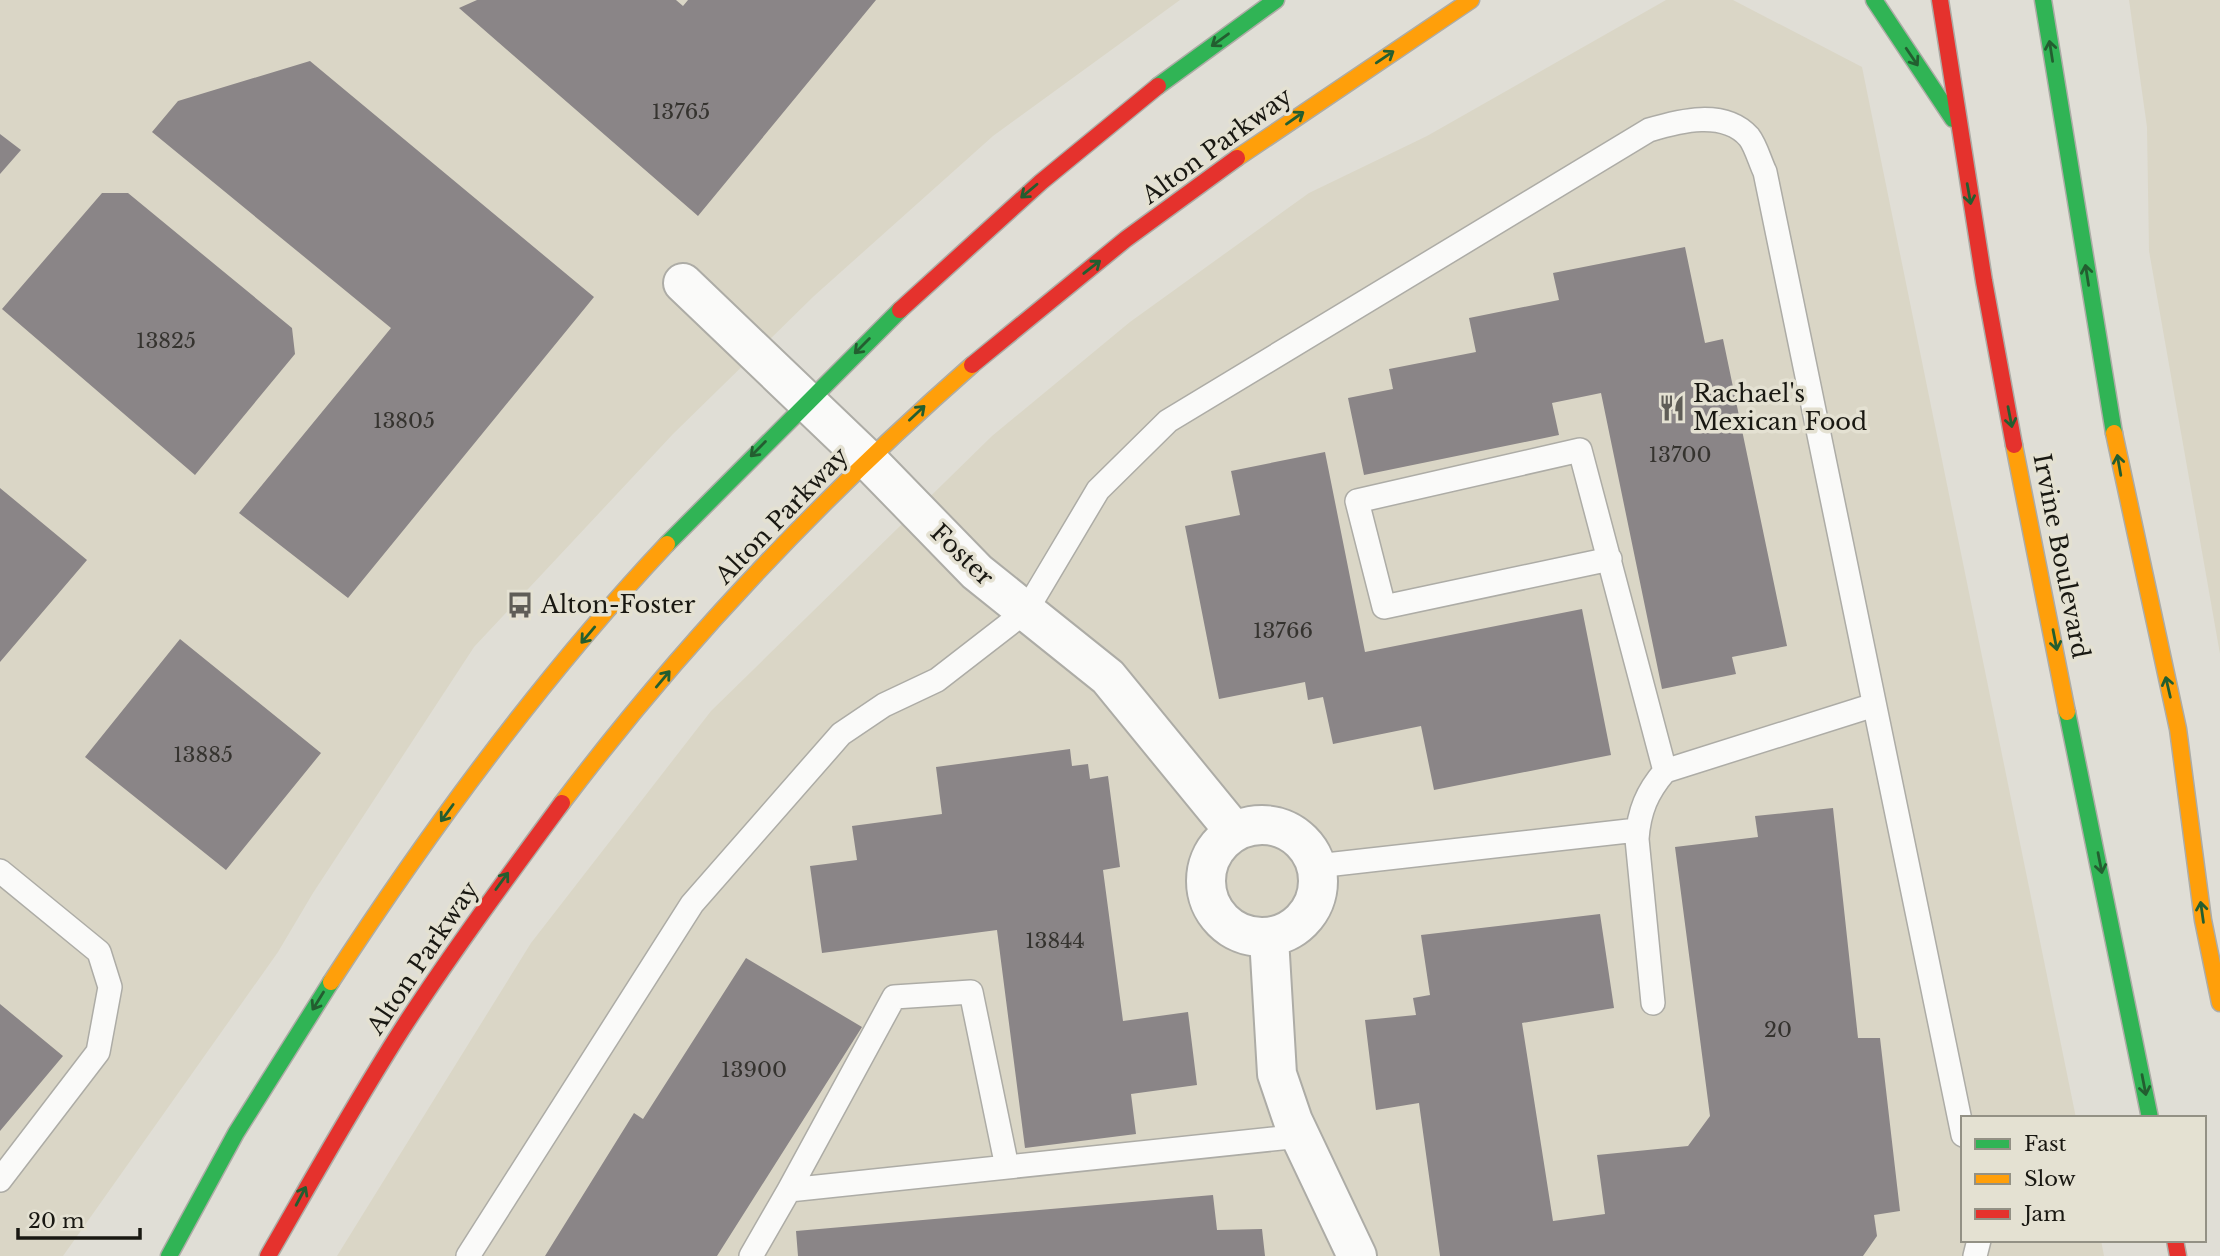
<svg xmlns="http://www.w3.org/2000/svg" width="2220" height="1256" font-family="'Libre Baskerville',serif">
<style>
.built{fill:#dad6c6}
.building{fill:#8a8587}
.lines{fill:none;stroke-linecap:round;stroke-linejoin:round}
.lane-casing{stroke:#adaca6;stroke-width:26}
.street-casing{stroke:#adaca6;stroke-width:42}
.fast-casing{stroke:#adaca6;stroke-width:19}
.slow-casing{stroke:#adaca6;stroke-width:19}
.jam-casing{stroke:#adaca6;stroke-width:19}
.lane{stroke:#fafaf9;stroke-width:23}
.street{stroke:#fafaf9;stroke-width:38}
.fast{stroke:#30b455;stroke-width:16}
.slow{stroke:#ff9f0a;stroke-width:16}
.jam{stroke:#e5322d;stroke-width:16}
.oneway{stroke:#235e30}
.labels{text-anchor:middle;stroke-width:7;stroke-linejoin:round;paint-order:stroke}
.number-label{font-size:21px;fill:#35332f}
.street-label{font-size:24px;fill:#191812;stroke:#e4e1d2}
.poi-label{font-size:24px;fill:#191812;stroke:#e4e1d2;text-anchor:start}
</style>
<rect width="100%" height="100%" fill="#e0ded6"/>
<path class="built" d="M0 0H1180L993 136 814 296 673 434 474 647 313 893 278 952 63 1256H0Z
M1666 0H1733L1862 67 2076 1118H1963V1240H2101L2104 1256H337L531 943 711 711 992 436 1130 322 1309 193 1427 136Z
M2129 0H2220V654L2149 251 2147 127Z"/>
<path class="building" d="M477 0H676L683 6 688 0H876L698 216 459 8Z
M310 61 594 297 348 598 239 513 391 328 152 132 178 101Z
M0 134 21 150 0 174Z
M102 193H128L292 328 295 354 195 475 2 309Z
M1685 247 1705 343 1723 339 1787 646 1732 657 1736 674 1662 689 1601 393 1552 403 1559 435 1364 475 1348 398 1393 389 1389 369 1476 352 1469 318 1559 300 1553 273Z
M1325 452 1365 652 1582 609 1611 755 1434 790 1421 726 1333 744 1323 697 1308 700 1305 682 1219 699 1185 526 1240 515 1231 471Z
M0 488 87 560 0 662Z
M180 639 321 753 226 870 85 757Z
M1070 749 1072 766 1088 764 1090 779 1108 776 1120 867 1103 870 1123 1021 1188 1012 1197 1085 1131 1094 1136 1134 1025 1148 997 930 822 953 810 866 857 860 852 826 942 814 936 767Z
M1833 808 1858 1038H1880L1900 1211 1874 1215 1877 1236 1863 1256H1440L1419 1103 1376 1110 1365 1020 1416 1015 1413 998 1430 995 1421 935 1600 914 1614 1008 1522 1023 1553 1221 1605 1214 1597 1155 1688 1146 1710 1116 1675 847 1758 837 1755 816Z
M746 958 862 1027 717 1256H545L634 1113 643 1119Z
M0 1004 63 1056 0 1131Z
M1213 1195 1217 1230 1262 1229 1265 1256H798L796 1231Z"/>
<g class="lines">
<g class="lane-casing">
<path id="lane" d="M1610 559 1384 607 1357 501 1580 450 1665 771
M1317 866 1637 830
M0 871 99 952 110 987 98 1052 0 1180
M1653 1003 1637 839C1639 811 1647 792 1665 771L1874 705
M789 1190 894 997 971 992 1007 1167
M468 1256 692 904 841 734 884 705 937 680 1026 611 1098 490 1168 421 1649 130C1679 121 1724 109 1749 137 1756 146 1760 162 1765 172L1963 1135
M751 1256 789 1190 1301 1136
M1975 1256 1979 1240"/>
</g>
<g class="street-casing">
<path id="street" d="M683 283 868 460 977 572 1108 677 1234 831
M1206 881a56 56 0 1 1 112 0a56 56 0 1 1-112 0Z
M1269 938 1277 1074 1293 1121 1357 1256"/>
</g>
<g class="fast-casing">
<path id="fast" d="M1874 0 1953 119
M2043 0 2114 433
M1158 86 1276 0
M667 544 900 310
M2067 712 2150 1118
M169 1256 236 1133 331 982"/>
</g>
<g class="slow-casing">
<path id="slow" d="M1237 158 1471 0
M2114 433 2178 729 2203 920 2220 1003
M2014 445 2067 712
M562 803C683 643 822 497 972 365
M331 982C431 828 541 678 667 544"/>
</g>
<g class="jam-casing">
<path id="jam" d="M1940 0 1984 281 2014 445
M900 310 1041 182 1158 86
M972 365 1126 239 1237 158
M2175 1240 2178 1256
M268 1256C313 1178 357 1099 406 1023 455 948 509 875 562 803"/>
</g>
<use href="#lane" class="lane"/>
<use href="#street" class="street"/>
<use href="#fast" class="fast"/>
<use href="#slow" class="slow"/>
<use href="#jam" class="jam"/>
</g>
<defs><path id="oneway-shaft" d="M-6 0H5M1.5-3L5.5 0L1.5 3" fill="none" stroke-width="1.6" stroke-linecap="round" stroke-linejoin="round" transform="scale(1.75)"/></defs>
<g class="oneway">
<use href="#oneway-shaft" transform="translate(1220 40) rotate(144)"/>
<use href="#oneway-shaft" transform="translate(2051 51) rotate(-99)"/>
<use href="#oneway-shaft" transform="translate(1385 57) rotate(-34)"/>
<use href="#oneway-shaft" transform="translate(1912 57) rotate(56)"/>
<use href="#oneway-shaft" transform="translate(1295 118) rotate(-35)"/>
<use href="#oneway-shaft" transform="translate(1029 191) rotate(140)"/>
<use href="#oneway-shaft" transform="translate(1969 194) rotate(80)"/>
<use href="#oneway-shaft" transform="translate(1092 267) rotate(-38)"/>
<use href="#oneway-shaft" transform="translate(2087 275) rotate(-99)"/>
<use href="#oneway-shaft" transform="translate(862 346) rotate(135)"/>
<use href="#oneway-shaft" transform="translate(917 413) rotate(-43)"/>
<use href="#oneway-shaft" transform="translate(2010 417) rotate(79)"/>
<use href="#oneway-shaft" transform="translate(758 449) rotate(135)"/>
<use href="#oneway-shaft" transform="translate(2119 465) rotate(-100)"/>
<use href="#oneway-shaft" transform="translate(588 635) rotate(130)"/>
<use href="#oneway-shaft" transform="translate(2055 640) rotate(79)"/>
<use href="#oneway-shaft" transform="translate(663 679) rotate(-50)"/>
<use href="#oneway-shaft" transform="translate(2168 687) rotate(-103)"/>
<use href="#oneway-shaft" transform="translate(447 813) rotate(126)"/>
<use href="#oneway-shaft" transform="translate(2100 863) rotate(79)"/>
<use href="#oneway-shaft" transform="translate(502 881) rotate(-54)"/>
<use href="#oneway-shaft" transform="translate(2202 912) rotate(-98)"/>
<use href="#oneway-shaft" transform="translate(318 1001) rotate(122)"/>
<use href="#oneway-shaft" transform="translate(2144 1085) rotate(79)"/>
<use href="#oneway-shaft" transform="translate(301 1196) rotate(-62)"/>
</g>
<defs>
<g id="restaurant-bare" transform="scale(2.1)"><path d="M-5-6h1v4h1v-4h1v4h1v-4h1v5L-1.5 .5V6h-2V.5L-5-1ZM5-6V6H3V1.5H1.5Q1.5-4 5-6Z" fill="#5f5d57" stroke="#e4e1d2" stroke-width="2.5" paint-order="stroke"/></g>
<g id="bus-bare" transform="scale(2.1)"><path d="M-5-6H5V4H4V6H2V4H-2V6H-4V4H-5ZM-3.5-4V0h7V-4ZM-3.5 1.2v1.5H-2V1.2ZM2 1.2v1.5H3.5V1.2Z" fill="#5f5d57" stroke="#e4e1d2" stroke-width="2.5" paint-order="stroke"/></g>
</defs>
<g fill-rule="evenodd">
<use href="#restaurant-bare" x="1672" y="408"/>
<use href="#bus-bare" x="520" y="605"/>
</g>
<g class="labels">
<g class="number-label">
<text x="681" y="119">13765</text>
<text x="166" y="348">13825</text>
<text x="404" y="428">13805</text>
<text x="1680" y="462">13700</text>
<text x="1283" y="638">13766</text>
<text x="203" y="762">13885</text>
<text x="1055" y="948">13844</text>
<text x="1778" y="1037">20</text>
<text x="754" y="1077">13900</text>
</g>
<g class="street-label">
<text transform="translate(1217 146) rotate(-36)" y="8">Alton Parkway</text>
<text transform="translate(782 516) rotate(-46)" y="8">Alton Parkway</text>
<text transform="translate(962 555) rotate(44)" y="8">Foster</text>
<text transform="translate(2061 556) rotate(79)" y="8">Irvine Boulevard</text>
<text transform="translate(423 958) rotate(-56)" y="8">Alton Parkway</text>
</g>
<g class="poi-label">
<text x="1693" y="402">Rachael's<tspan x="1693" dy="28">Mexican Food</tspan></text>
<text x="541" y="613">Alton-Foster</text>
</g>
</g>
<rect x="1961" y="1116" width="245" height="126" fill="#e4e1d2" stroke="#939185" stroke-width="2"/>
<rect x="1975" y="1139" width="35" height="10" fill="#30b455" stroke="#939185" stroke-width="2"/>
<text x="2024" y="1151" font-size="21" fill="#191812">Fast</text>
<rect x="1975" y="1174" width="35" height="10" fill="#ff9f0a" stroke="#939185" stroke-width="2"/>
<text x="2024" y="1186" font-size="21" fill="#191812">Slow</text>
<rect x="1975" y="1209" width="35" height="10" fill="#e5322d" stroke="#939185" stroke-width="2"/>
<text x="2024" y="1221" font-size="21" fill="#191812">Jam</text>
<path d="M18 1228v10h122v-10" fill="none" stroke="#191812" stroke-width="3.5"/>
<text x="28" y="1228" font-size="21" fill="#191812" stroke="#e4e1d2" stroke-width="5" paint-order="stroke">20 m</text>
</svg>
